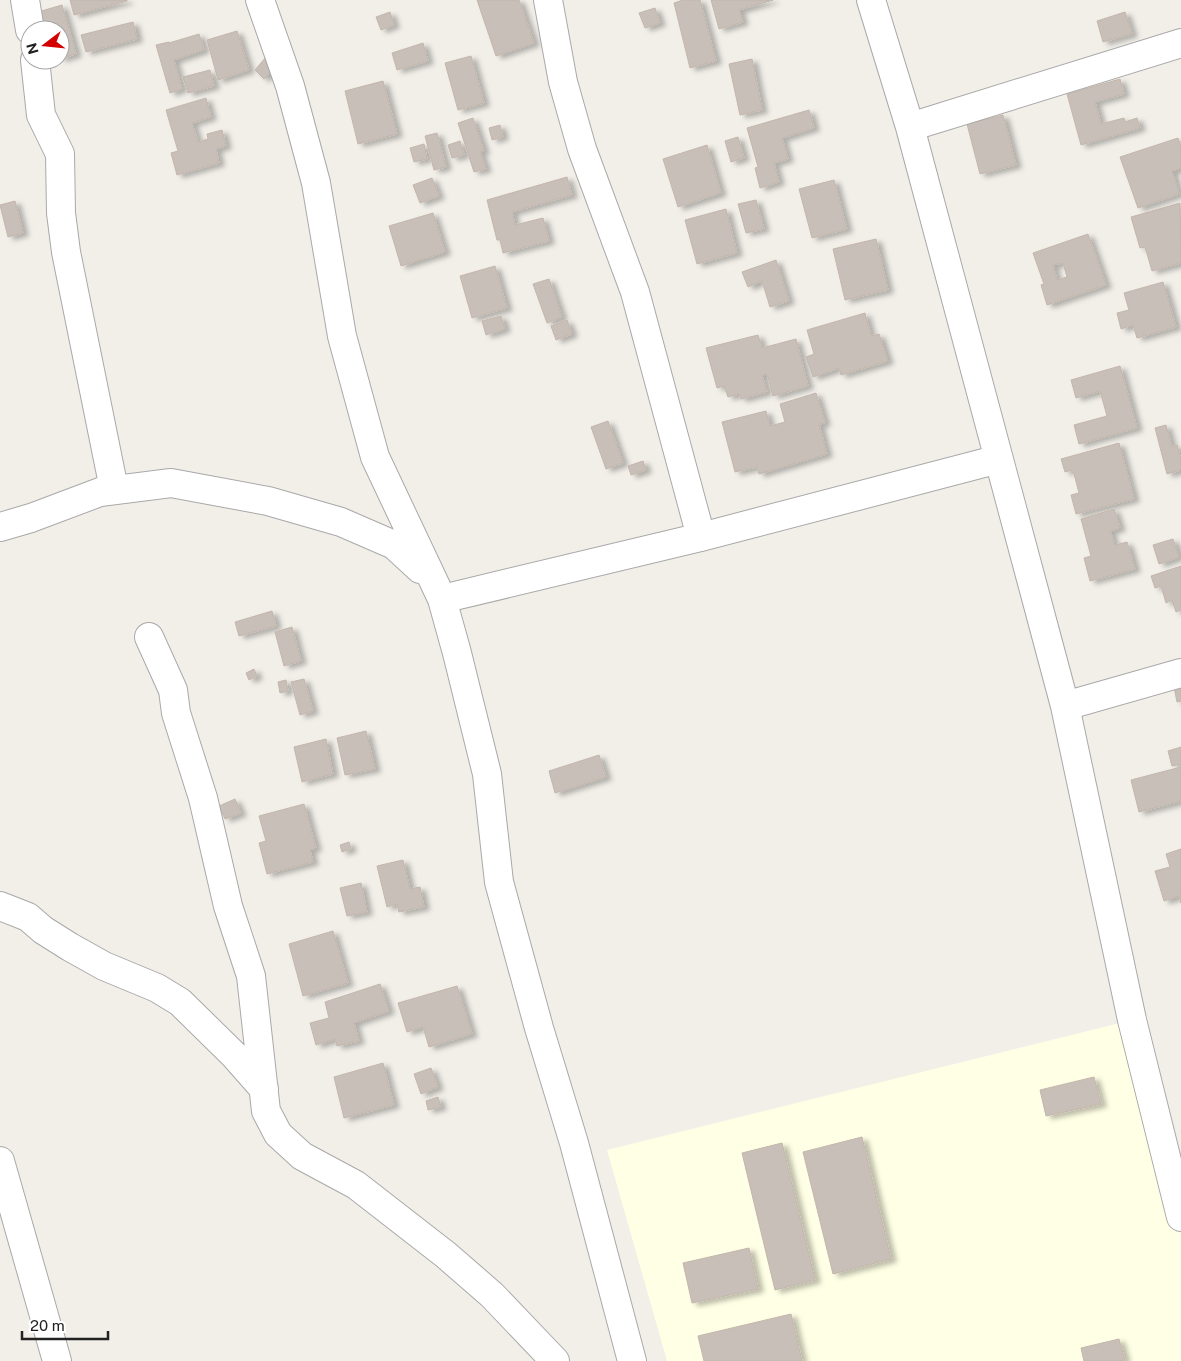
<svg xmlns="http://www.w3.org/2000/svg" width="1181" height="1361" font-family="'Public Sans',sans-serif">
<style>
.education{fill:#ffffe5}
.building{fill:#c7bfb8;stroke:#c4b6ab;fill-rule:evenodd;filter:url(#shadow)}
.lines{fill:none;stroke-linecap:round;stroke-linejoin:round}
.street-casing{stroke:#a9a9a9;stroke-width:30}
.street{stroke:#fff;stroke-width:28}
</style>
<defs>
<filter id="shadow"><feDropShadow dx="5.5" dy="3" stdDeviation="2.5" flood-color="#0004"/></filter>
</defs>
<rect width="100%" height="100%" fill="#f2efe9"/>
<path class="education" d="M1132 1020 1181 1217V1361H667L607 1150Z"/>
<path class="building" d="M70 0H127V1L74 15Z
M477 0H519L534 43 496 56Z
M683 0H700L716 61 690 68 674 3Z
M711 0H773L739 10 743 22 719 29Z
M62 5 76 54 60 59V30H43L38 12Z
M655 8 660 23 645 28 639 13Z
M390 12 394 25 381 30 376 17Z
M1125 12 1132 34 1103 42 1097 21Z
M133 22 137 39 86 52 81 35Z
M237 31 249 70 218 80 207 40Z
M199 34 204 50 174 60 182 89 170 93 156 45 169 42V43Z
M423 43 428 61 397 70 392 53Z
M471 56 484 103 458 110 445 63Z
M266 57 275 67 264 79 255 70Z
M752 59 762 110 740 115 729 64Z
M210 70 214 86 188 93 183 77Z
M1120 79 1124 94 1095 102 1101 124 1124 118 1125 122 1137 118 1140 128 1081 145 1067 94Z
M383 81 397 134 358 144 345 91Z
M206 98 211 117 192 123 198 142 208 139 207 134 222 130 226 146 216 149 219 163 177 175 171 153 178 151 166 110Z
M809 110 814 128 782 138 788 159 774 163 779 182 760 188 755 168 758 167 747 128Z
M1003 115 1016 165 980 174 967 124Z
M473 118 484 151 480 152 486 169 474 172 458 123Z
M500 125 503 137 492 140 489 128Z
M437 133 446 167 434 170 425 136Z
M738 137 744 158 731 162 725 141Z
M1178 138 1181 147V168L1172 171 1179 194 1138 208 1120 157Z
M460 141 464 155 452 158 448 145Z
M424 144 427 159 414 162 410 148Z
M707 145 721 193 678 207 663 159Z
M567 177 572 195 512 212 515 225 543 218 549 241 503 253 500 240H497L487 200Z
M432 178 439 196 420 203 413 185Z
M834 180 847 229 812 238 799 189Z
M756 200 764 229 746 233 738 204Z
M15 201 23 233 8 237 0 205Z
M1180 203 1181 263 1152 271 1145 247 1140 248 1131 217Z
M726 209 737 253 697 264 685 220Z
M433 213 445 252 401 266 389 226Z
M1088 234 1106 285 1047 305 1041 285 1044 284 1033 253ZM1063 263 1067 277 1057 280 1053 265Z
M876 239 888 290 845 300 833 249Z
M776 260 789 301 770 307 762 281 748 287 742 272Z
M495 266 507 308 472 318 460 276Z
M549 279 562 317 547 323 533 284Z
M1163 282 1176 327 1137 338 1133 325 1121 329 1117 313 1129 310 1124 293Z
M865 313 871 336 879 334 888 361 841 375 839 368 813 377 806 357 814 354 807 330Z
M501 316 505 329 486 335 482 321Z
M567 320 572 334 556 340 551 326Z
M758 335 762 348 796 339 808 386 773 396 767 374 762 375 767 392 741 399 739 394 728 397 724 386 717 388 706 348Z
M1120 366 1137 428 1079 444 1074 425 1107 416 1100 391 1076 398 1071 380Z
M816 393 825 423 819 424 827 454 759 474 757 467 735 472 722 422 766 411 770 426 785 422 780 404Z
M608 421 623 463 606 469 591 427Z
M1166 425 1172 447 1177 445 1181 460V470L1167 474 1155 428Z
M1119 443 1134 499 1076 514 1071 495 1079 493 1073 470 1065 472 1061 459Z
M643 461 646 470 631 475 628 466Z
M1114 509 1120 528 1110 531 1115 545 1127 542 1135 569 1090 581 1084 558 1091 556 1081 519Z
M1173 539 1179 557 1159 564 1153 545Z
M1181 566V610L1176 612 1172 600 1166 603 1161 586 1155 588 1151 576Z
M272 611 276 626 239 636 235 622Z
M292 627 301 661 284 666 275 632Z
M254 669 257 676 249 680 246 673Z
M304 679 313 711 300 715 291 682Z
M286 680 288 691 280 693 278 682Z
M1181 686V701L1177 702 1174 687Z
M366 731 375 769 345 775 337 738Z
M326 739 333 774 302 782 294 747Z
M1181 747V764L1172 766 1168 751Z
M599 755 606 777 555 793 549 771Z
M1181 767V801L1139 812 1131 780Z
M235 799 241 813 225 819 219 806Z
M304 804 316 848 310 850 313 862 267 874 259 843 266 841 259 816Z
M349 842 351 849 342 852 340 845Z
M1181 849V903L1179 896 1164 901 1155 871 1170 867 1166 854Z
M403 860 410 889 420 887 424 907 399 912 397 904 387 907 377 866Z
M361 883 367 912 347 916 340 888Z
M333 931 348 983 303 996 289 944Z
M380 984 389 1011 354 1023 359 1041 337 1046 335 1039 316 1045 310 1023 329 1018 325 1002Z
M457 986 472 1034 429 1047 423 1027 407 1032 398 1003Z
M383 1063 394 1105 344 1118 334 1077Z
M431 1068 438 1087 421 1094 414 1074Z
M1094 1077 1101 1104 1046 1116 1040 1090Z
M438 1097 441 1107 428 1110 426 1101Z
M862 1137 891 1259 833 1274 803 1152Z
M782 1143 815 1280 775 1290 742 1153Z
M749 1248 758 1289 692 1303 683 1263Z
M791 1314 802 1361H704L698 1336Z
M1119 1339 1125 1361H1084L1081 1348Z"/>
<g class="lines">
<g class="street-casing">
<path id="street" d="M25 0 30 30
M260 0 290 86 316 183 342 336 375 457 442 599 457 653 487 774 499 882 539 1028 574 1143 632 1361
M548 0 563 82 582 149 635 292 701 537
M871 0 910 127 1065 706 1132 1020 1181 1217
M35 60 41 115 60 154 61 213 66 252 114 489
M910 127 1181 43
M0 527 31 518 100 492 171 483 268 501 341 522 394 545 420 569
M442 599 701 537 999 459
M149 637 173 690 176 713 203 798 228 906 251 976 266 1111 278 1134 302 1156 356 1185 446 1255 492 1295 555 1361
M1065 706 1181 673
M0 906 28 917 43 930 70 947 104 966 157 988 180 1002 234 1055 264 1089
M0 1161 57 1361"/>
</g>
<use href="#street" class="street"/>
</g>
<g transform="translate(45 45) rotate(254)"><circle r="24" fill="#ffffff" stroke="#a7a7a7"/>
<path d="M0-4L9 19L0 12L-9 19Z" fill="#d40000"/>
<text y="-8" font-size="14" font-weight="bold" text-anchor="middle" fill="#222222">N</text>
</g>
<path d="M22 1331v8h86v-8" fill="none" stroke="#222222" stroke-width="2.5"/>
<text x="30" y="1331" font-size="15" fill="#222222" stroke="#ffffff" stroke-width="4" paint-order="stroke">20 m</text>
</svg>
